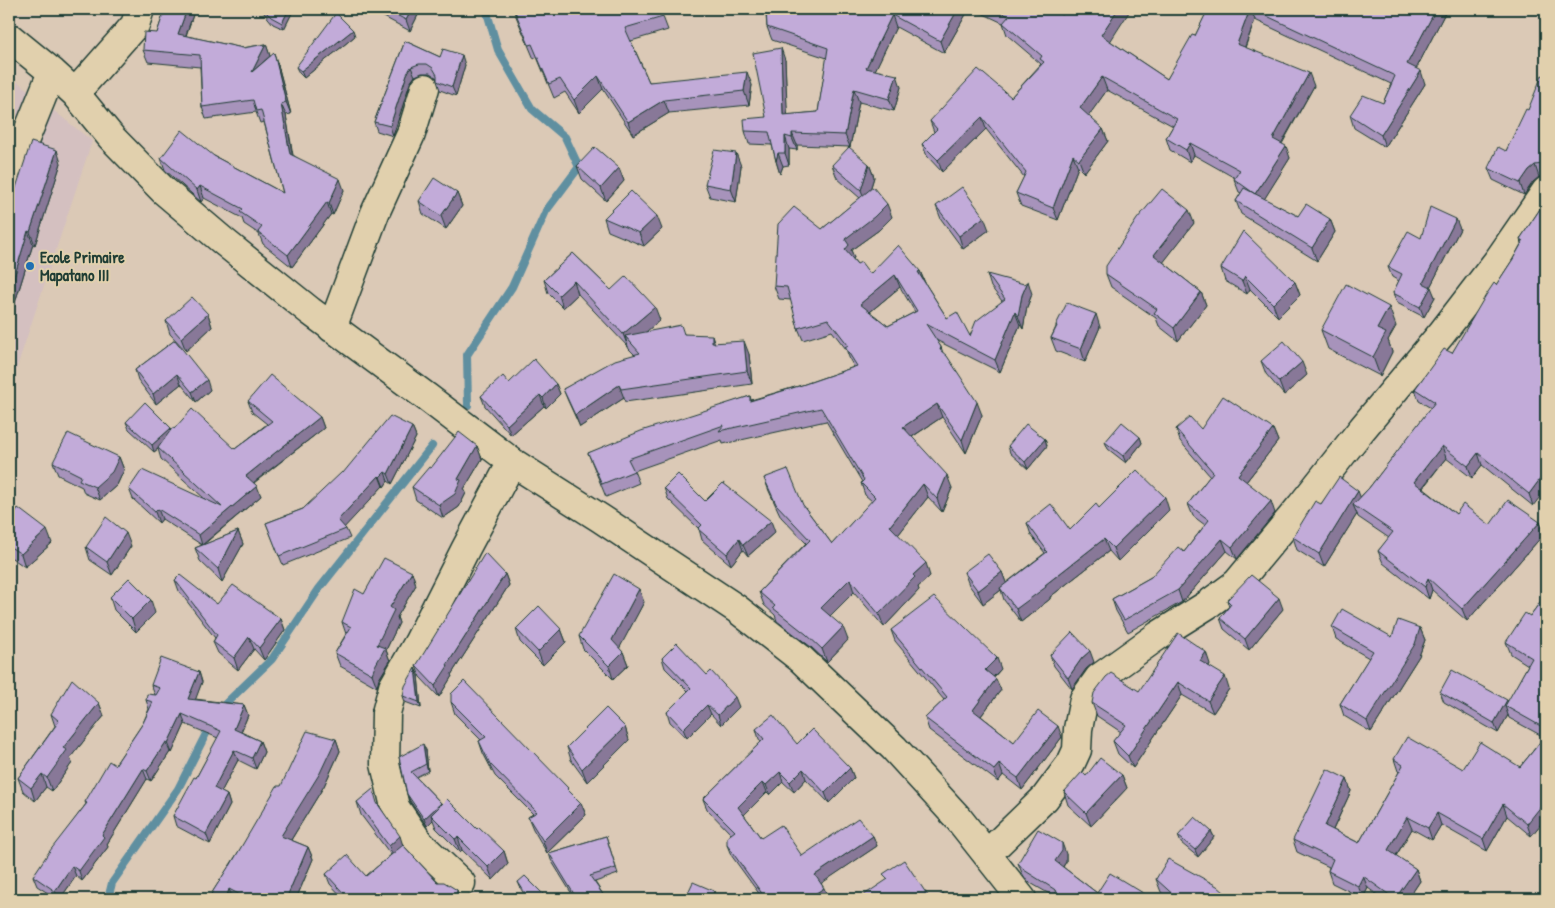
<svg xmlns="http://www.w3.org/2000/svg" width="1555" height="908" font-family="'Patrick Hand',sans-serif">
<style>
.built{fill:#d4c0c0}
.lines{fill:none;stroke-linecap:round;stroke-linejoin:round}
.stream{stroke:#5f8fa0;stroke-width:8}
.street-casing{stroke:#1f3d34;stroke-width:31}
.street{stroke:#e1d0ad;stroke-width:28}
.wall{fill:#a793bb;stroke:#1f3d34;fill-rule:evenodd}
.shaded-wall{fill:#887898;stroke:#1f3d34}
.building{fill:#c2abd9;stroke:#1f3d34;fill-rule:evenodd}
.poi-dot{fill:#1f6fb2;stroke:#e1d0ad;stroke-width:2}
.labels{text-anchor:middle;stroke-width:4;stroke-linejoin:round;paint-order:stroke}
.poi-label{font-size:16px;font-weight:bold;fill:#1f3d34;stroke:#e1d0ad;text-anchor:start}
</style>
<rect width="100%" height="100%" fill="#dbc9b6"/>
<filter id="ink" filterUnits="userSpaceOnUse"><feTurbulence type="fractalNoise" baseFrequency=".02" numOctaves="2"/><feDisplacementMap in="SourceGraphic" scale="10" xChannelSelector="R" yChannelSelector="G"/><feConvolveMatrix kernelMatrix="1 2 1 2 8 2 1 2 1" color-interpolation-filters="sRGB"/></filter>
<g filter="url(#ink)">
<path class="built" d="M9 75 92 141 9 391Z"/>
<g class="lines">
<path class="stream" d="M468 405 467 355 512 287 546 211 579 167 565 137 532 109 498 50 486 9
M219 710 272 659 319 589 432 446
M108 899 112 883 178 789 211 724"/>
<g class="street-casing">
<path id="street" d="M9 37 52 72 75 93 111 137 163 190 223 241 310 311 428 398 512 462 600 518 737 609 801 659 894 748 958 818 1022 899
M75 93 135 25 140 9
M9 185 19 154 52 72
M332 328 375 213 411 134 425 88
M987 854 1045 798 1071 763 1077 750 1078 729 1084 699 1099 678 1159 635 1207 605 1237 583 1301 506 1362 429 1442 333 1499 259 1546 191
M461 883 420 844 395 807 385 764 386 713 393 687 418 643 466 548 512 462"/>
</g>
<use href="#street" class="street"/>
</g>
<path class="wall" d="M165 9H195L186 36 243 48 266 44 270 56 278 65 291 114 286 115 293 155 344 190 333 215 331 214 292 267 263 244 259 234 244 224 242 218 204 198 201 202 165 170 161 158 214 156 283 193 264 122 260 123 256 112 206 119 202 107 200 67 148 62 143 50 157 33Z
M262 9H294L284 29 273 24 264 13Z
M369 9H421L410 31Z
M513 9H660L668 30 631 41 649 82 752 85 749 105 669 113 633 135 603 89 579 113 565 92 554 98 537 57 534 59Z
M763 9H969L944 53 896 27 875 70 901 87 894 111 859 102 850 147 797 145V150L789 149V165L783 166 780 174 776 161 772 145 749 144 745 131 766 117 785 60 787 115 818 112 827 58 772 40 767 27 766 15 764 9Z
M973 9H1054L1062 15 1110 41 1167 79 1195 36 1208 10 1207 9H1447L1416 69 1425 84 1385 147 1354 128 1350 115 1383 103 1391 84 1255 20 1245 48 1314 86 1282 144 1290 158 1264 199 1298 216 1330 219 1335 232 1317 261 1241 214 1236 201 1241 193 1239 192 1234 179 1235 178 1194 155 1190 162 1170 150 1166 138 1173 126 1107 90 1088 116 1103 129 1108 141 1084 173 1078 167 1058 220 1021 206 1016 193 1024 177 986 129 942 172 927 156 922 144 934 132 930 121 1011 97 1041 64 1007 35 1003 23Z
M1143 9H1153L1151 13Z
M1537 9H1546V11Z
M355 36 304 78 299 73 296 67Z
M405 41 440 57 465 65 456 96 440 90 437 81V78L430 73H422L415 76 410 83 393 136 377 131 374 122Z
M1546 77V176L1539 177 1533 182 1524 195 1493 180 1488 168 1506 151Z
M61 163 35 245 33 244 9 322V209Z
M869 164 874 177 870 190 892 217 879 230 851 250 854 258 853 259 857 264 870 274 920 271 925 283 947 318 970 336 1002 301 991 287 987 274 1032 294 1027 307 1023 329 1020 325 1000 372 936 340 941 347 943 353 982 415 966 453 942 417 912 437 952 488 942 512 928 497 898 535 930 576 918 587 919 590 884 627 854 592 830 616 848 640 827 662 811 647 777 621 775 615 764 605 759 592 806 543 781 517 769 491 764 478 803 505 832 544 872 501 865 495 861 483 862 482 826 421 723 444 722 440 634 471 639 483 606 497 588 453 750 396 751 400 802 385 854 367 850 360 846 349 832 331 803 340 798 328 791 300 779 299 774 286 822 229 860 198 837 178 832 165ZM900 287 915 312 888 326 870 312Z
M577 166 619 168 624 181 606 201 582 179Z
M741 166 736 202 710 197 705 184Z
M457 193 462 206 446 229 423 214 419 201Z
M1546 200 1533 506 1482 465 1472 478 1446 458 1423 488 1456 514 1490 525 1540 522 1544 534 1467 621 1432 590 1429 599 1383 563 1378 551 1389 538 1358 517 1357 514 1324 567 1297 550 1293 537 1321 504 1360 497 1369 488 1431 408 1419 401 1415 389 1452 353 1513 259 1521 244 1520 239Z
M936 206 989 230 963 249 941 219Z
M604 218 662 229 644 246 608 231Z
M1194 223 1163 262 1201 292 1206 305 1178 341 1159 326 1156 318 1111 287 1106 274Z
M1460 229 1430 287 1435 297 1424 317 1397 303 1393 293 1399 281 1392 277 1388 267 1421 238Z
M573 253 611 290 660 320 645 332 684 334 749 354 752 384 625 402 624 398 580 427 568 401 563 389 635 355 629 349 628 347 578 294 563 308 548 293 544 280Z
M1221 268 1295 282 1300 295 1278 317 1250 289 1247 294 1225 281Z
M208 314 212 327 186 351 170 334 166 321Z
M1056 325 1100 327 1085 362 1056 351 1051 338 1056 327Z
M1396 326 1388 340 1392 352 1380 376 1328 349 1321 330Z
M175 340 210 390 196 402 181 384 156 404 138 380 135 370Z
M1261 361 1307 375 1284 395 1266 374Z
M509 383 556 384 560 394 546 408 544 406 511 435 485 406 481 396Z
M248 401 320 417 324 428 254 483 261 496 203 545 238 531 243 544 222 582 200 561 195 548 202 545 162 519 159 523 133 499 129 489 206 500 161 459 158 449 154 452 129 429 126 422 174 429 235 449 267 424 252 412Z
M412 427 416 437 392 484 388 481 384 487 383 486 344 527 346 529 350 538 283 565 266 523 303 509 343 473Z
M1176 429H1273L1278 441 1246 482 1275 513 1237 559 1227 551 1182 602 1128 632 1116 611 1112 599 1151 577 1184 552 1205 525 1193 516 1188 504 1210 476 1180 441Z
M1140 437 1142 443 1126 463 1108 449 1105 442Z
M1045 439 1047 446 1028 469 1010 453 1008 446Z
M477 446 482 459 464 489 466 493 459 507 443 518 416 500 412 487 431 468Z
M119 457 124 470 117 485 100 500 84 493 82 487 58 475 53 462Z
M664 488 705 501 775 532 748 556 743 550 731 565 702 540 699 529 668 499Z
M1099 508 1169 510 1118 561 1109 551 1050 597V599L1021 622 1004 600 1001 590 983 604 969 585 964 572H1002L1006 583 1045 553 1031 535 1027 523 1070 530Z
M9 522 52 543 25 567 9 556Z
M131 546 112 575 90 560 86 547Z
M412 572 416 585 397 617 399 623 386 650 390 661 379 679 377 687 340 666 335 653 346 634 342 622 364 594Z
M505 574 509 585 451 675 452 676 439 697 420 677 416 666Z
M175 580 217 604 281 619 285 630 264 660 254 649 238 670 218 653 213 642 215 638 179 591Z
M1546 594V818L1531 836 1507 816 1487 851 1441 825 1432 840 1412 829 1396 856 1416 869 1420 881 1408 899H1383L1368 888 1363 898 1332 883 1328 871 1329 867 1297 852 1293 840 1347 779 1351 791 1333 830 1359 843 1399 772 1398 771 1394 759 1463 769 1520 767 1544 737 1509 718 1508 715 1498 733 1444 702 1440 692 1508 702 1528 665 1511 654 1506 642 1530 616Z
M110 597 155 613 136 632 114 610Z
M1227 600 1283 609 1249 650 1224 629 1220 618 1229 607Z
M644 602 619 648 623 652 628 665 613 679 583 649 579 636Z
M1332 627 1392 637 1420 628 1425 640 1419 656 1371 732 1344 716 1340 704 1369 658 1336 639Z
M516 629H561L566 642 543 665 520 642Z
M891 630 1001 669 994 677 1001 690 981 716 1014 742 1062 737 1022 790 1003 775 998 782 929 730 925 718 944 700 895 641Z
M1050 655 1094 662 1086 669 1072 689 1054 666Z
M662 658 707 675 739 707 721 725 711 714 687 738 670 722 667 712 688 691 665 668Z
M1210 664 1209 666 1229 689 1213 713 1182 695 1133 768 1118 754 1113 741 1121 732 1097 716 1092 703 1139 691Z
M415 668 418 675 421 708 405 702 403 696Z
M199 672 202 682 195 699 244 705 248 715 241 732 260 741 264 752 256 769 238 760 221 792 227 795 230 805 210 844 176 826 173 816 196 778 218 738 185 724 172 753 170 752 151 781 147 779 107 844 108 847 82 881 76 876 60 899H57L37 886 33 876 86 804 85 802 115 765 143 723 149 709 146 700 155 695 151 685Z
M451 702 569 791 581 803 586 815 547 853 533 829 528 817 533 814 495 776 483 753 479 741 481 740 455 714Z
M99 703 104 716 70 758 72 763 52 791 46 787 35 801 23 791 18 778 55 726 51 714Z
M625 727 629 740 587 782 571 760 567 747Z
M756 729 797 744 850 768 854 778 829 803 806 779 794 792 783 782 770 795 767 792 744 815 761 838 802 856 873 836 877 846 821 883 828 898 826 899H763L731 855 727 845 731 834 707 809 703 799 761 742 759 739Z
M336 739 340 751 324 786 291 840 308 847 313 859 296 899H208L281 786Z
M426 750 428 771 416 777 442 804 477 829 504 851 508 864 493 880 462 850 460 852 436 828 433 820 427 826 410 801 407 794 399 757Z
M1122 775 1127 788 1091 826 1068 805 1064 792 1086 776Z
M357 802 379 805 403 845 437 882 457 890 460 899H344L330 884 326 874 366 876 391 855 361 815Z
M1211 831 1214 837 1198 857 1181 843 1178 836Z
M606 836 618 874 595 882 606 899H575L551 860 549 853Z
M1066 854V862L1063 867 1097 893 1153 899H1054L1053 896 1027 881 1022 873 1018 863Z
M1156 879 1232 899H1169L1161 892Z
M518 882 548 899H527L521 889Z"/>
<path class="shaded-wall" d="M187 9H195L182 46 178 34Z
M289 9H294L284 29 282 23Z
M412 9H421L410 31 406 20Z
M958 9H969L944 53 940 41Z
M1118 9H1131L1106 48 1101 35Z
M1250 9H1251L1255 20 1241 57 1237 44Z
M1436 9H1447L1412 77 1407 64Z
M892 15 896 27 870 81 866 68Z
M353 30 355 36 304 78 301 71Z
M266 44 270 56 252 72Z
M781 48 785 60 788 127 783 115Z
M274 53 278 65 291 114 286 102Z
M462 55 465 65 456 96 452 87Z
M411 67 415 76 410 83 393 136 390 126 407 74Z
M1421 71 1425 84 1385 147 1381 135Z
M747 72 752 85 749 105 744 91Z
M1309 73 1314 86 1277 151 1273 139Z
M897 75 901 87 894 111 889 99Z
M598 76 603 89 579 113 574 100Z
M1102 77 1107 90 1085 121 1080 108Z
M854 89 859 102 850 147 845 135Z
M9 97 15 114 9 132Z
M664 100 669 113 633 135 628 122Z
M281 104 286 115 294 166 290 154Z
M982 117 986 129 942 172 938 160Z
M1103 129 1108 141 1084 173 1079 160Z
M792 133 797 145V150L792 138Z
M785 136 789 149V165L785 153Z
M1190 143 1194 155 1190 162 1186 150Z
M1286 146 1290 158 1260 206 1255 194Z
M57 150 61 163 35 245 30 232Z
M736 153 741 166 736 202 731 189Z
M778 153 783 166 780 174 776 161Z
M1073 155 1078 167 1058 220 1053 208Z
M869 164 874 177 866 203 861 190Z
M1535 165 1539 177 1533 182 1524 195 1520 183 1529 170Z
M619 168 624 181 606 201 601 188Z
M340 179 344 190 333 215 329 203Z
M200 186 204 198 201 202 197 190Z
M457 193 462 206 446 229 441 216Z
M327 202 331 214 292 267 288 255Z
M887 204 892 217 879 230 851 250 854 258 849 262 845 250V239Z
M1189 210 1194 223 1159 268 1154 255Z
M657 216 662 229 644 246 639 233Z
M984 217 989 230 963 249 959 236Z
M1330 219 1335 232 1317 261 1312 248Z
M1456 219 1460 229 1427 293 1423 283Z
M28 231 33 244 9 322V294Z
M920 271 925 283 918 272Z
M895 275 900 287 865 316 860 304Z
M1245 276 1250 289 1247 294 1242 281Z
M574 281 578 294 563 308 559 295Z
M1028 281 1032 294 1027 307 1023 329 1018 316 1022 295Z
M1295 282 1300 295 1278 317 1273 304Z
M1431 287 1435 297 1424 317 1420 307Z
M1201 292 1206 305 1178 341 1174 328Z
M655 307 660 320 632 344 625 336 628 347 623 334Z
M1389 307 1396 326 1388 340 1392 352 1380 376 1373 357 1377 329Z
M1015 312 1020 325 1000 372 995 360Z
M208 314 212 327 186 351 181 338Z
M1096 314 1100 327 1085 362 1081 349Z
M712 335 716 347 712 343Z
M744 341 749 354 752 384 747 371Z
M1302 362 1307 375 1284 395 1279 382Z
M177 374 181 384 156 404 153 394Z
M207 380 210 390 196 402 192 392Z
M556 384 560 394 546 408 543 398Z
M619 385 624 398 580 427 575 415Z
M540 395 544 406 511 435 507 425Z
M977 402 982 415 966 453 962 440Z
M937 404 942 417 907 440 903 427Z
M320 417 324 428 249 486 246 476Z
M412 427 416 437 392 484 388 474Z
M171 428 174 435 154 452 152 445Z
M1273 429 1278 441 1242 487 1238 475Z
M1140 437 1142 443 1126 463 1123 456Z
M1045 439 1047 446 1028 469 1025 462Z
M477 446 482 459 464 489 466 493 459 507 443 518 439 505 458 479Z
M1442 446 1446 458 1418 493 1414 482Z
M1478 453 1482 465 1472 478 1468 466Z
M119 457 124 470 117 485 100 500 95 487Z
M1546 471V489L1533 506 1529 494Z
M385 472 388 481 384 487 380 477Z
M947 475 952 488 942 512 937 499Z
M379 476 383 486 342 530 338 520Z
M923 484 928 497 895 539 890 526Z
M257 486 261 496 202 545 199 535Z
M1358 491 1363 504 1353 505 1357 514 1324 567 1319 554Z
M1165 497 1169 510 1118 561 1113 548Z
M1271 501 1275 513 1237 559 1232 547Z
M158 509 162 519 159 523 155 512Z
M771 521 775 532 748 556 743 545Z
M1540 522 1544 534 1467 621 1462 609Z
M47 530 52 543 25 567 21 554Z
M238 531 243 544 222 582 218 569Z
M126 533 131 546 112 575 107 562Z
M739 539 743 550 731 565 727 554Z
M1104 539 1109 551 1050 597V599L1021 622 1016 609 1045 585Z
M1222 539 1227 551 1182 602 1178 590Z
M926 563 930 576 918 587 919 590 884 627 879 614 913 575Z
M412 572 416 585 397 617 399 623 386 650 390 661 379 679 377 687 372 674 377 645 390 607Z
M1002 572 1007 585 1000 588 1001 590 983 604 978 591Z
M505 574 509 585 451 675 452 676 439 697 435 686 447 665Z
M1428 578 1432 590 1429 599 1425 587Z
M850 579 854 592 825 621 821 608Z
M639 589 644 602 617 653 612 640Z
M1279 598 1283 609 1249 650 1245 639Z
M151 600 155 613 136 632 132 619Z
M281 619 285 630 264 660 259 648Z
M843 627 848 640 827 662 822 649Z
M1420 628 1425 640 1419 656 1371 732 1367 721Z
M561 629 566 642 543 665 538 652Z
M249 637 254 649 238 670 234 658Z
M1090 651 1094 662 1086 669 1072 689 1068 678 1082 658Z
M623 652 628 665 613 679 609 666Z
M1206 652 1210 664 1204 673 1200 661Z
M997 658 1001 669 989 681 985 670Z
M415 668 418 675 421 708 419 702Z
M199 672 202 682 192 709 188 699Z
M1225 676 1229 689 1213 713 1208 701Z
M996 679 1001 690 977 721 973 710Z
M1178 682 1182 695 1133 768 1128 756Z
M735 697 739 707 721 725 718 715Z
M1507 700 1511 709 1505 706 1508 715 1498 733 1494 723Z
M99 703 104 716 70 758 72 763 52 791 47 778 63 748Z
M244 705 248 715 238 739 234 729Z
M707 705 711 714 687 738 683 729Z
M182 714 185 724 172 753 168 743Z
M1058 726 1062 737 1022 790 1018 778Z
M625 727 629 740 587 782 582 769Z
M336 739 340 751 324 786 286 848 281 836Z
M260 741 264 752 256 769 252 758Z
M166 742 170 752 151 781 147 771Z
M423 744 426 750 428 771 426 764Z
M234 750 238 760 218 798 214 788Z
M999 764 1003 775 998 782 994 770Z
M850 768 854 778 829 803 825 793Z
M143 769 147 779 107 844 108 847 82 881 79 871 102 835Z
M803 769 806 779 794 792 790 782Z
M780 772 783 782 770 795 766 785Z
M42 774 46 787 35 801 31 788Z
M1122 775 1127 788 1091 826 1086 813Z
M1347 779 1351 791 1329 838 1325 826Z
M763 782 767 792 742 817 738 807Z
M1546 790V818L1531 836 1527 824 1543 793Z
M227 795 230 805 210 844 206 834Z
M441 803 443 809 431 815 433 820 427 826 424 819Z
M581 803 586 815 547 853 543 841Z
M1503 804 1507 816 1487 851 1483 839Z
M1437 813 1441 825 1432 840 1428 828Z
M1407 817 1412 829 1392 862 1388 850Z
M1211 831 1214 837 1198 857 1195 850Z
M400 836 404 849 394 859 389 846Z
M873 836 877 846 819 885 815 875Z
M458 837 462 850 460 852 455 839Z
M1062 843 1066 854V862L1059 872 1055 861Z
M308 847 313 859 296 899H286Z
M504 851 508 864 493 880 488 867Z
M72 866 76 876 60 899H59L55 891Z
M1416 869 1420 881 1408 899H1395Z
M1363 876 1368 888 1363 898 1358 886Z
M824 888 828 898 826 899H807Z
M229 889 233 899H226Z
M457 890 460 899H456Z
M714 891 717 899H711Z"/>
<path class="building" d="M165 9H187L178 34 243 48 266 44 252 72 274 53 286 102 281 104 290 154 340 179 329 203 327 202 288 255 258 232 262 227 240 212 243 209 200 186 197 190 161 158 182 130 214 156 283 193 261 110 256 111 253 100 202 107 200 55 143 50 144 32 157 33Z
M263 9H289L282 23 271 17Z
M385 9H412L406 20Z
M514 9H660L663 17 625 28 649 82 747 72 744 91 664 100 628 122 598 76 574 100 560 79 549 84 532 44 529 45Z
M766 9H958L940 41 892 15 866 68 897 75 889 99 854 89 845 135 792 133V138L785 136V153H778L776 161 769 132 745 131 744 119 766 117 753 53 781 48 783 115 818 112 828 48 767 27Z
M994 9H1054L1062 15 1068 9H1118L1101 35 1167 79 1192 35 1195 36 1208 9H1250L1237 44 1309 73 1273 139 1286 146 1255 194 1234 179 1240 170 1190 143 1186 150 1166 138 1177 119 1102 77 1080 108 1103 129 1079 160 1073 155 1053 208 1016 193 1026 172 982 117 938 160 922 144 937 129 930 121 978 69 1011 97 1044 62 1040 59 1042 56 1003 23 1009 16Z
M1252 9H1436L1407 64 1421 71 1381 135 1350 115 1363 95 1383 103 1395 76Z
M336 13 353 30 301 71 296 67Z
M405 41 440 57 443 49 462 55 452 87 437 81V75L433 68 427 64H419L411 67 407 74 390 126 374 122Z
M1542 75 1546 77V165L1543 164 1535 165 1529 170 1520 183 1488 168 1498 147 1506 151 1526 109 1528 110Z
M31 142 57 150 30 232 28 231 9 294V209Z
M595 147 619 168 601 188 577 166Z
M849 147 869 164 861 190 832 165Z
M714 150 736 153 731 189 705 184Z
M434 178 457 193 441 216 419 201Z
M873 187 887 204 874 217 845 239 849 245 845 250 857 264 861 262 870 274 898 245 920 271 918 272 947 318 957 312 970 336 976 321 1005 299 987 274 1024 284 1028 281 1022 295 1018 316 1015 312 995 360 926 324 941 347 940 350 947 356 977 402 962 440 937 404 903 427 947 475 937 499 923 484 890 526 926 563 913 575 915 577 879 614 850 579 821 608 843 627 822 649 806 634 773 608 775 606 759 592 810 540 776 504 764 478 788 469 803 505 832 544 875 497 861 483 864 480 821 408 719 431 724 425 628 459 634 471 602 484 588 453 641 431 750 396V401L802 385 857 366 845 347 848 345 828 319 798 328 787 287 774 286 778 224 794 207 822 229ZM895 275 917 311 888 326 860 304Z
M962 187 984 217 959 236 936 206Z
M1244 188 1298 216 1306 204 1330 219 1312 248 1236 201Z
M1162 189 1189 210 1154 255 1201 292 1174 328 1154 313 1157 309 1106 274V266L1137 219Z
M631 191 657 216 639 233 604 218Z
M1546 200V471L1529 494 1478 453 1468 466 1442 446 1414 482 1456 514 1463 504 1490 525 1508 500 1540 522 1462 609 1428 578 1425 587 1378 551 1393 532 1353 505 1369 488 1435 402 1415 389 1444 349 1452 353 1486 295 1494 283 1496 285 1513 259 1523 241 1520 239Z
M1430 207 1456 219 1423 283 1431 287 1420 307 1393 293 1402 274 1388 267 1408 231 1421 238Z
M1243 231 1295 282 1273 304 1245 276 1242 281 1221 268Z
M573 253 611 290 626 276 655 307 623 334 574 281 559 295 544 280Z
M1346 284 1389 307 1377 329 1386 333 1373 357 1321 330Z
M192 297 208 314 181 338 166 321Z
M1067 303 1096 314 1081 349 1051 338 1057 326 1056 325Z
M681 325 684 334 712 335V343L744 341 747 371 621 389 619 385 575 415 563 389 615 360 640 353 625 336Z
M175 340 207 380 192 392 177 374 153 394 135 370Z
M1284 341 1302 362 1279 382 1261 361Z
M534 359 556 384 543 398 540 395 507 425 481 396 503 376 509 383Z
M270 375 320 417 246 476 257 486 199 535 158 509 155 512 129 489 142 470 222 507 158 448 173 427 174 429 192 409 235 449 272 421 248 401Z
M1223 396 1273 429 1238 475 1271 501 1232 547 1222 539 1178 590 1124 620 1112 599 1151 577 1178 547 1184 552 1209 520 1188 504 1213 472 1176 429 1190 417 1201 429Z
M145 402 171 428 152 445 126 422Z
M390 416 412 427 388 474 385 472 380 477 379 476 338 520 346 529 279 556 266 523 303 509 342 472 343 473Z
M1122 422 1140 437 1123 456 1105 442Z
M1026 424 1045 439 1025 462 1008 446Z
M459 432 477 446 458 479 461 480 455 494 439 505 412 487 429 467 431 468Z
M68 433 119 457 112 472 95 487 79 480 81 476 53 462Z
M1137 470 1165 497 1113 548 1104 539 1045 585 1046 587 1016 609 1000 588 1047 552 1045 550 1046 549 1027 523 1051 504 1070 530 1096 504 1099 508Z
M678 474 705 501 723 483 771 521 743 545 739 539 727 554 698 529 702 525 664 488Z
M1339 477 1358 491 1319 554 1293 537 1315 501 1321 504Z
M18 508 47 530 21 554 9 546V522Z
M106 517 126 533 107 562 86 547Z
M238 531 218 569 195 548Z
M485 553 505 574 447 665 448 666 435 686 416 666Z
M988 554 1002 572 978 591 964 572Z
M384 558 412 572 390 607 394 610 377 645 385 648 375 666 372 674 335 653 351 627 342 622 355 589 364 594Z
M614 574 639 589 612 640 623 652 609 666 579 636Z
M180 575 217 604 233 585 281 619 259 648 249 637 234 658 213 642 217 635 175 580Z
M1251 575 1279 598 1245 639 1220 618 1231 604 1227 600Z
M129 578 151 600 132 619 110 597Z
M1546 594V729L1505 706 1532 658 1506 642 1525 613 1530 616Z
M934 597 997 658 985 670 996 679 973 710 1014 742 1038 711 1058 726 1018 778 999 764 994 770 925 718 947 697 891 630Z
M539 606 561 629 538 652 516 629Z
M1342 609 1392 637 1398 620 1420 628 1415 644 1367 721 1340 704 1373 651 1332 627Z
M1072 632 1090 651 1082 658 1068 678 1050 655Z
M1178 633 1206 652 1200 661 1225 676 1208 701 1178 682 1128 756 1113 741 1126 725 1092 703 1094 693 1106 677 1111 673 1139 691Z
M677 643 707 675 711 671 735 697 718 715 707 705 683 729 667 712 691 688 662 658Z
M161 658 199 672 188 699 244 705 234 729 260 741 252 758 234 750 214 788 227 795 206 834 173 816 194 777 196 778 221 731 182 714 168 743 166 742 147 771 143 769 102 835 104 837 79 871 72 866 55 891 33 876 49 852 87 803 85 802 109 761 115 765 143 723 153 702 146 700 147 694 156 695 160 688 151 685Z
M415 668 419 702 403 696 405 686Z
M1452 670 1507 700 1494 723 1440 692Z
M72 679 99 703 63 748 67 750 47 778 42 774 31 788 18 778 59 721 51 714Z
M464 681 568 788 567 789 581 803 543 841 528 817 537 812 490 764 479 741 486 737 451 702V694Z
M606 708 625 727 582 769 567 747Z
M773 715 797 744 812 729 850 768 825 793 803 769 790 782 780 772 766 785 763 782 738 807 761 838 781 825 802 856 858 818 873 836 815 875 824 888 807 899H766L727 845V837L735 831 703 799 764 739 756 729Z
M307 731 336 739 320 773 281 836 308 847 286 899H248L229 889 226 899H208L229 866H230L277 786H281Z
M1546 735V790L1543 793 1546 796V800L1527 824 1503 804 1483 839 1437 813 1428 828 1407 817 1388 850 1416 869 1395 899 1363 876 1358 886 1328 871 1333 859 1293 840 1327 769 1347 779 1325 826 1359 843 1403 765 1394 759 1407 737 1463 769 1480 742 1520 767Z
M423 744 426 764 411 772 441 803 424 819 407 794 399 757Z
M1100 758 1122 775 1086 813 1064 792 1082 772 1086 776Z
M373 789 377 803 400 836 389 846 357 802Z
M447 799 477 829 479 827 504 851 488 867 458 837 455 839 431 815Z
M1195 817 1211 831 1195 850 1178 836Z
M1038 829 1062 843V851L1055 861 1097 893 1110 873 1153 899H1057L1053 896 1057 891 1024 870 1018 863Z
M606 836 616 868 590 876 606 899H577L549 853Z
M403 845 437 882H444L457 890 456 899H349L326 874 347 855 366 876Z
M1168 859 1217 886 1232 899H1178L1156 879Z
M904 860 930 899H858L888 879 883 874Z
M525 876 548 899H529L518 882Z
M693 882 714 891 711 899H685Z
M943 893 949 899H936Z"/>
</g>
<circle class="poi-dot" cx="30" cy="266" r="5"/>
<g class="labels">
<g class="poi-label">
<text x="40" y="263">Ecole Primaire<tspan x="40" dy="18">Mapatano III</tspan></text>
</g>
</g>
<rect width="1555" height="908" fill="none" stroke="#e1d0ad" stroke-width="30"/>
<rect x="15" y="15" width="1525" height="878" fill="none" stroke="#1f3d34" stroke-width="2" filter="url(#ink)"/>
</svg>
